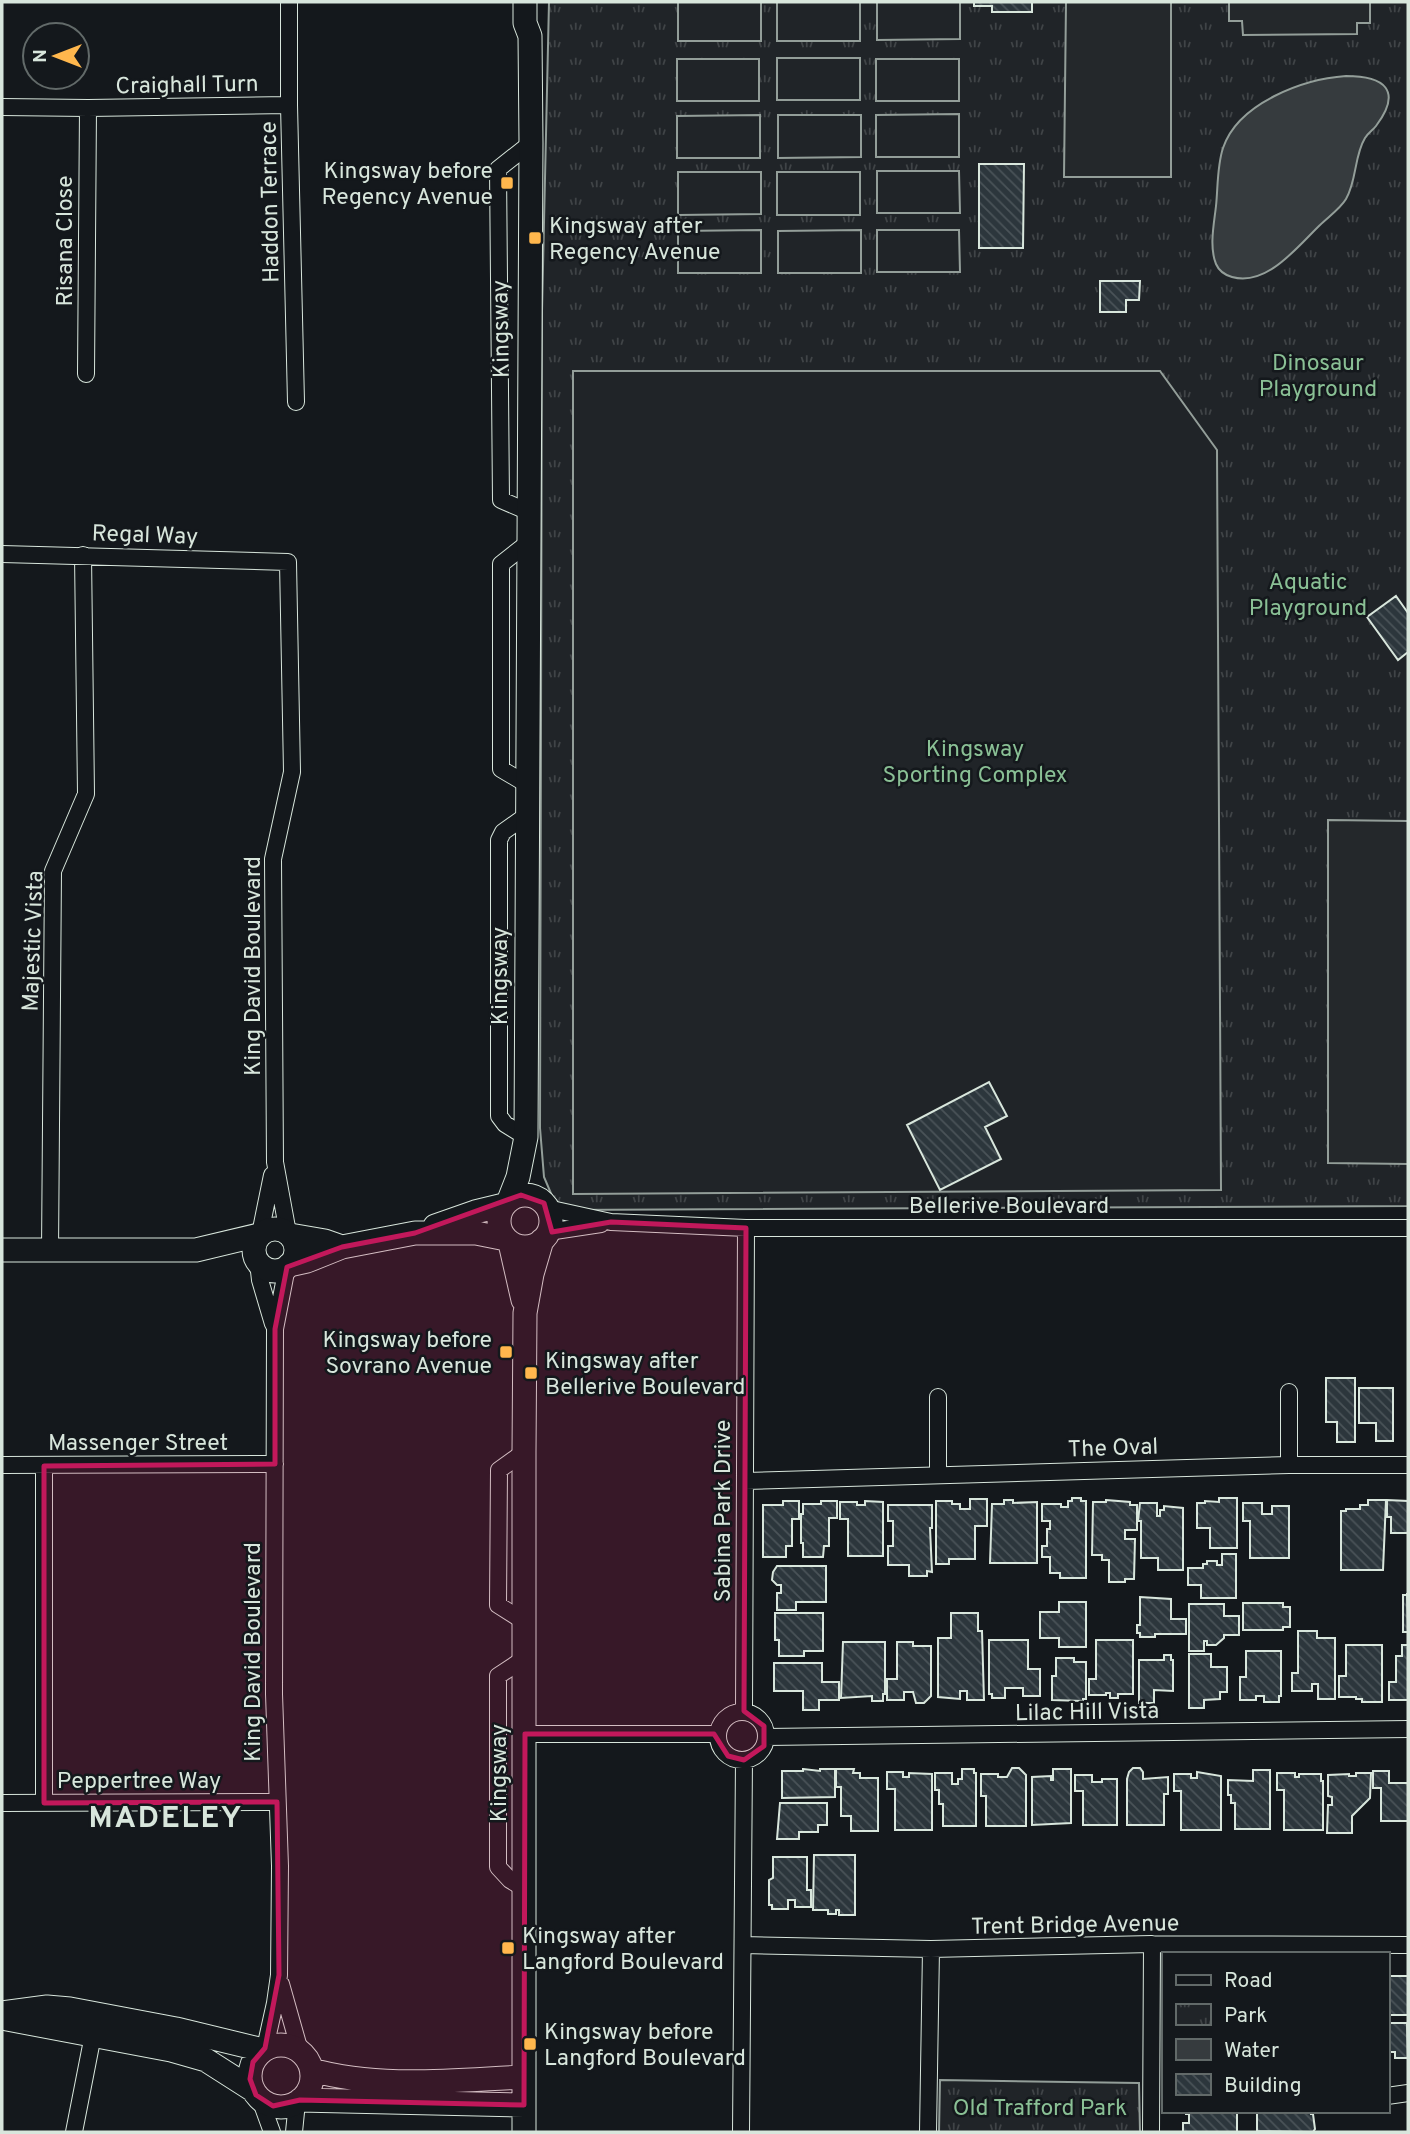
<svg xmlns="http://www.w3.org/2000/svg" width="1410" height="2134" font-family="Overpass,sans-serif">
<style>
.park{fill:url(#park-tufts);stroke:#939e99;stroke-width:2}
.pitch{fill:#202428;stroke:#939e99;stroke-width:2}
.parking{fill:#24282b;stroke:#939e99;stroke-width:2}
.water{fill:#363b3e;stroke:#939e99;stroke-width:2}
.building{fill:url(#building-back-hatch);stroke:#d8e6dc;stroke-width:2}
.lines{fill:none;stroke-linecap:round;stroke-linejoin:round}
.street-casing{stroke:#d8e6dc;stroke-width:18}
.secondary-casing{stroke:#d8e6dc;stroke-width:25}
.street{stroke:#14181c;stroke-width:16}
.secondary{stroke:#14181c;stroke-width:23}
.marked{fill:#c2185b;fill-opacity:0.2;stroke:#c2185b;stroke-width:5;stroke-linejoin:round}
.poi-dot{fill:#ffb74d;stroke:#14181c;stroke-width:2.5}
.labels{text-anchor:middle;stroke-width:5;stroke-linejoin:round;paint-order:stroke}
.street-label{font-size:23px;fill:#d8e6dc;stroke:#14181c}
.poi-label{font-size:23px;fill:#d8e6dc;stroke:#14181c;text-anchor:start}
.park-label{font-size:23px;fill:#8ac095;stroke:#14181c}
.district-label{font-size:30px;font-weight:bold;letter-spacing:2px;fill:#d8e6dc;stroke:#14181c}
</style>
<defs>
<pattern id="park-tufts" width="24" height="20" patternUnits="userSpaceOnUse" patternTransform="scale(1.75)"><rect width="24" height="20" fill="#202428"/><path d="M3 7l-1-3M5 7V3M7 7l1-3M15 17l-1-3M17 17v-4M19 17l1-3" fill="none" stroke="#404447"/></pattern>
<pattern id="building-back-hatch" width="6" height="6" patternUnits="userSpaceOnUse" patternTransform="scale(1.75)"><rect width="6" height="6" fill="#2c363c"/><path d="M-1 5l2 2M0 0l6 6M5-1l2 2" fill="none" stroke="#4a5358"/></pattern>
</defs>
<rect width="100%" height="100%" fill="#14181c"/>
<path class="park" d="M549 2H1408V1206L558 1210 544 1177 540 1128 542 311Z
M940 2080 1139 2083 1140 2132H939Z"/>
<path class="pitch" d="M678 2H761V41H678Z
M777 2H860V41H777Z
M877 2H960V39L877 40Z
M777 58H860V100H777Z
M677 59H759V101H677Z
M876 59H959V101H876Z
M959 114V157H876V115Z
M760 115V158H677V116Z
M778 115H861V157L778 158Z
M877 171H959L960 213H877Z
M678 172H761V214L678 215Z
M777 172H860V215H777Z
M761 230V273H678V231Z
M861 230V273H778V231Z
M877 230H959L960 272H877Z
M573 371H1160L1217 450 1221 1190 573 1194Z"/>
<path class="parking" d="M1066 2H1171V177H1064Z
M1229 2H1370V23H1357V34L1243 35 1242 21H1229Z
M1328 820 1408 821V1164L1328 1163Z"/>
<path class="water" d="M1346 76C1384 76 1403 90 1376 126 1373 130 1368 133 1365 138 1354 156 1357 180 1346 199 1340 209 1328 217 1320 225 1298 246 1267 287 1232 277 1225 275 1219 271 1216 264 1209 247 1214 224 1216 206 1218 187 1217 166 1223 148 1238 103 1303 79 1346 76Z"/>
<path class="building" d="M974 2H1032V12H992V6H974Z
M979 164H1024L1023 248H979Z
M1100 281H1140L1139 300H1126V312H1100Z
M1396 596 1408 613V652L1398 660 1367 617Z
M989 1082 1007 1116 985 1127 1001 1159 940 1190 907 1125Z
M1326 1378H1355V1442H1337V1422H1326Z
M1359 1388H1393V1441H1376V1423H1359Z
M1072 1498H1081V1501H1086V1578H1060V1573H1050V1557H1042V1546H1047V1529H1050V1521H1042V1504H1061V1507H1068V1501H1072Z
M1219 1498H1237V1548H1210V1528H1197V1503H1205V1501L1219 1502Z
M970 1499H987V1526H975V1559H949V1564H936V1501H952V1504H960V1509H970Z
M1004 1500H1013V1503L1037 1502V1563H990L992 1504H1004Z
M1106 1500 1130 1502V1505H1137V1530H1125V1539H1135L1134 1579H1125V1582H1109V1560H1102V1555H1092L1093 1502H1106Z
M1368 1500H1386L1383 1570H1341V1511H1346V1509H1360V1505H1368Z
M1387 1500 1408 1501V1533H1391V1517H1387Z
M783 1501H799V1519H792V1546H786V1557H763V1505H783Z
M821 1501H837V1518H829V1546H824L823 1557H803V1543H801V1514H803V1504H821Z
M865 1501 883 1502V1556H848V1519H840V1502H857V1505H865Z
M1140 1503H1157V1516H1160V1510H1164V1506L1183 1508V1570H1158V1558H1141V1521H1138Z
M1243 1503H1262V1514H1272V1506H1289V1558H1250V1521H1243Z
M888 1505H932V1528H930L932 1572 927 1571V1576H909V1565H888V1546H893V1521H888Z
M1222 1554H1236V1598H1201V1585H1188V1568H1203V1564H1207V1561H1217V1565H1222Z
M777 1566H826V1602H796V1610H777V1593H781V1585H777L772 1580 773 1572Z
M1407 1593 1408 1632H1403V1595H1407Z
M1140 1597 1171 1599V1619H1186V1634H1155V1637H1140V1633H1137V1625H1140Z
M1059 1602H1086V1647H1059V1638H1040V1612H1059Z
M1243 1603H1283V1607H1290V1627H1283V1630H1243Z
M1189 1604H1224V1616H1239V1635H1224V1638L1216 1645H1207V1641H1204V1651H1189Z
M775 1613H823V1651H804V1656H779V1640H775Z
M951 1613H978V1631H982L984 1700H967V1691H960V1699L938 1697V1638H951Z
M1298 1631H1317V1638H1335V1699H1318V1684H1312V1691H1292V1673H1298Z
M989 1640H1028V1669H1040V1696H1023V1688H1005V1698H992V1694H989Z
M1096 1640H1133V1694H1118V1698H1110V1693H1106V1695H1089V1679H1096Z
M843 1642H885V1694H883V1701H872V1696L841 1698Z
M897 1642H913V1646H931V1696L924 1703H916L913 1692H904V1700H887V1679H897Z
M1346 1645H1382V1702H1362V1699H1356V1697H1339V1676H1346Z
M1402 1645H1408V1700H1389V1682H1396V1656H1402Z
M1246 1651H1281V1696H1279V1702H1264V1696H1256V1700H1240V1677H1246Z
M1189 1654H1211V1667H1227V1692H1220V1699L1204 1700V1708H1189Z
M1164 1655H1171V1660H1173V1691L1154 1690V1703H1139V1660H1164Z
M1056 1658H1074V1662H1086V1699H1083V1701L1052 1700V1676H1056Z
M774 1663H822V1682H839V1700H819V1710H803V1691H774Z
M1012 1768H1019L1026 1775V1826H986V1796H981V1774H998V1777H1007Z
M1133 1768H1140L1143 1772V1779L1168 1777V1794H1164V1825H1127V1779L1129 1772Z
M803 1769 820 1771V1769H835V1797L782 1798V1771H803Z
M836 1769H854L853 1773H860V1778H878V1831H851V1816H841V1787H836Z
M962 1769H974V1773H976V1826H943V1804H939V1790H935V1773H952V1784H958V1779H962Z
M1053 1769H1071V1823L1032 1825V1777L1051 1776V1780H1053Z
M1253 1770H1270V1829H1235V1803H1231V1795H1228V1780L1253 1781Z
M1373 1771H1389V1783H1408V1821H1381V1788H1373Z
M887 1772H903V1777H909V1773L932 1774V1830H895V1789H887Z
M1197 1772 1221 1776V1830H1181V1791H1174V1774H1191V1778H1197Z
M1277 1773H1295V1777H1299V1774H1321V1781H1323V1830H1284V1790H1277Z
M1356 1773H1371L1370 1798 1352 1816V1833H1327L1328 1805H1332V1797L1328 1796V1775L1349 1774V1776H1356Z
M1075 1775H1092V1782H1102V1779H1117V1825H1083V1791H1075Z
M780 1803H827V1825H818V1832H799V1839H777Z
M814 1855H855V1915H839V1910H836V1914H828V1910H813Z
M773 1857H807V1890H811V1907H795V1900H788V1909H772V1905H769V1880L773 1878Z
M1390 1976H1408V2015H1387V1979H1390Z
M1387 2023H1407L1408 2058H1395V2052H1387Z
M1186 2111H1237V2132H1183V2123H1189V2114H1186Z
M1257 2111H1311V2114H1313L1315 2129 1313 2132 1257 2131Z"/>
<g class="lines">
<g class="street-casing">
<path id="street" d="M289 2V105L296 402
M2 107 88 108 289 105
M86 374 88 108
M529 512 501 500 498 169 531 143
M2 554 288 562 292 772 273 859 275 1162 288 1233
M528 785 501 769V564L529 542
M526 1137 505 1124 499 1116V840L503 832 527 815
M547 1208 611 1222 746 1228H1408
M548 1232 601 1224
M260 1234 272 1175
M50 1251 53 871 86 794 83 555
M258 1262 260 1280 273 1324
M1289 1392V1465
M938 1397V1475
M524 1452 499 1470 498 1605 525 1622
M2 1465 275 1464
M44 1466V1803
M746 1481 1289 1465H1408
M525 1658 498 1676V1867L510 1880 525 1889
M744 1711 746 1228
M718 1736a24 24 0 1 1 48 0a24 24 0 1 1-48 0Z
M525 1734H718
M766 1737 1408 1729
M2 1803 277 1802
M743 1945 931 1949 1152 1944 1408 1945
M281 1984 300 2051
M265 2048 275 2003 279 1975 280 1866 274 1694 275 1329 287 1267
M1387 2096 1408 2093
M260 2099 272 2132
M74 2132 93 2035
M294 2132 297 2102
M741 2132 744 1760
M928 2132 931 1949
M1151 2132 1152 1944"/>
</g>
<g class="secondary-casing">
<path id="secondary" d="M499 1221a26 26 0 1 1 52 0a26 26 0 1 1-52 0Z
M509 1200 518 1177 526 1137 531 143 530 36 525 23V2
M435 1226 475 1212 504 1205
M254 1250a21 21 0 1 1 42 0a21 21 0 1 1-42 0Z
M290 1235 325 1241 342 1247
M510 1243 523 1300
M2 1250H196L259 1235
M289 1265 307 1261 342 1247 415 1233H476L506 1239
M2 2013 47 2007 70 2009 176 2029 263 2050
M7 2019 171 2050 206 2060 253 2090
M250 2076a31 31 0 1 1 62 0a31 31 0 1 1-62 0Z
M312 2070C378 2089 455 2080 524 2077
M300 2100 524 2105
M524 2132V1452L525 1313 532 1274 542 1240"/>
</g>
<use href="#street" class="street"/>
<use href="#secondary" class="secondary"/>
</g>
<path class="marked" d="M521 1195 544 1203 552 1232 611 1222 746 1228 744 1711 764 1726V1746L744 1760 728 1756 714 1734H525L524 2105 300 2100 273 2106 256 2095 250 2079 253 2062 265 2048 279 1975 277 1802 44 1803V1466L275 1464V1329L287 1267 342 1247 415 1233Z"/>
<g class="poi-dot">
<rect x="500" y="176" width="14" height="14" rx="3.5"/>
<rect x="528" y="231" width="14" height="14" rx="3.5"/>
<rect x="499" y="1345" width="14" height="14" rx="3.5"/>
<rect x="524" y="1366" width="14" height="14" rx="3.5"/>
<rect x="501" y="1941" width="14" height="14" rx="3.5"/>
<rect x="523" y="2037" width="14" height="14" rx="3.5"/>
</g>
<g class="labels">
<g class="street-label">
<text transform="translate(187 84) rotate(-1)" y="8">Craighall Turn</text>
<text transform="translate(269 202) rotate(-91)" y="8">Haddon Terrace</text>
<text transform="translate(64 241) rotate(-90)" y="8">Risana Close</text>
<text transform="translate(500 329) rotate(-91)" y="8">Kingsway</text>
<text transform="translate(145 534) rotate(2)" y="8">Regal Way</text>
<text transform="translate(32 941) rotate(-88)" y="8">Majestic Vista</text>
<text transform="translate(252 966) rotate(-90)" y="8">King David Boulevard</text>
<text transform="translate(499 976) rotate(-90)" y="8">Kingsway</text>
<text x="1009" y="1213">Bellerive Boulevard</text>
<text x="138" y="1450">Massenger Street</text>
<text transform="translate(1113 1447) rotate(-2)" y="8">The Oval</text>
<text transform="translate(722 1511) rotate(-90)" y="8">Sabina Park Drive</text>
<text transform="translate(252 1652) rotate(-90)" y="8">King David Boulevard</text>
<text transform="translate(1087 1711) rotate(-1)" y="8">Lilac Hill Vista</text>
<text transform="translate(498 1773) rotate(-90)" y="8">Kingsway</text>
<text x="139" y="1788">Peppertree Way</text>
<text transform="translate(1075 1924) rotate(-1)" y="8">Trent Bridge Avenue</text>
</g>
<g class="poi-label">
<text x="493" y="178" text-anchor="end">Kingsway before<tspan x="493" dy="26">Regency Avenue</tspan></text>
<text x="549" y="233">Kingsway after<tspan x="549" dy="26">Regency Avenue</tspan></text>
<text x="492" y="1347" text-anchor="end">Kingsway before<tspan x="492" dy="26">Sovrano Avenue</tspan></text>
<text x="545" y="1368">Kingsway after<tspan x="545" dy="26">Bellerive Boulevard</tspan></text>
<text x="522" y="1943">Kingsway after<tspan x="522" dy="26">Langford Boulevard</tspan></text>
<text x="544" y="2039">Kingsway before<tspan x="544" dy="26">Langford Boulevard</tspan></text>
</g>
<g class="park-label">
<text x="1318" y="370">Dinosaur<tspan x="1318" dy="26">Playground</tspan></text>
<text x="1308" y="589">Aquatic<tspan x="1308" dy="26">Playground</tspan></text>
<text x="975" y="756">Kingsway<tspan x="975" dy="26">Sporting Complex</tspan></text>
<text x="1040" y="2115">Old Trafford Park</text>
</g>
<g class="district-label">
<text x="166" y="1827">MADELEY</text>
</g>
</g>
<rect width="1410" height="2134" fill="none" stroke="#d8e6dc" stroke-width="7"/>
<rect x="1162" y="1952" width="228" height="161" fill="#14181c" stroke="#626a69" stroke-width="2"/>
<rect x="1176" y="1975" width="35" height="10" fill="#14181c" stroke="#626a69" stroke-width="2"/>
<text x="1224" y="1987" font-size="21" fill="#d8e6dc">Road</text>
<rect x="1176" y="2004" width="35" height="21" fill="url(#park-tufts)" stroke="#626a69" stroke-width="2"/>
<text x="1224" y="2022" font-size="21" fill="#d8e6dc">Park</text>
<rect x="1176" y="2039" width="35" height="21" fill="#363b3e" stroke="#626a69" stroke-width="2"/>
<text x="1224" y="2057" font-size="21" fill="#d8e6dc">Water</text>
<rect x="1176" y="2074" width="35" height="21" fill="url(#building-back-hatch)" stroke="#626a69" stroke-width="2"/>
<text x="1224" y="2092" font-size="21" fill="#d8e6dc">Building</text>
<g transform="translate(56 56) rotate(270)"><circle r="33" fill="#14181c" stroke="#626a69" stroke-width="2"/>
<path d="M0-5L12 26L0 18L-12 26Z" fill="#ffb74d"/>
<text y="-10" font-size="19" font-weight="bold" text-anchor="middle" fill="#d8e6dc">N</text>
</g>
</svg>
